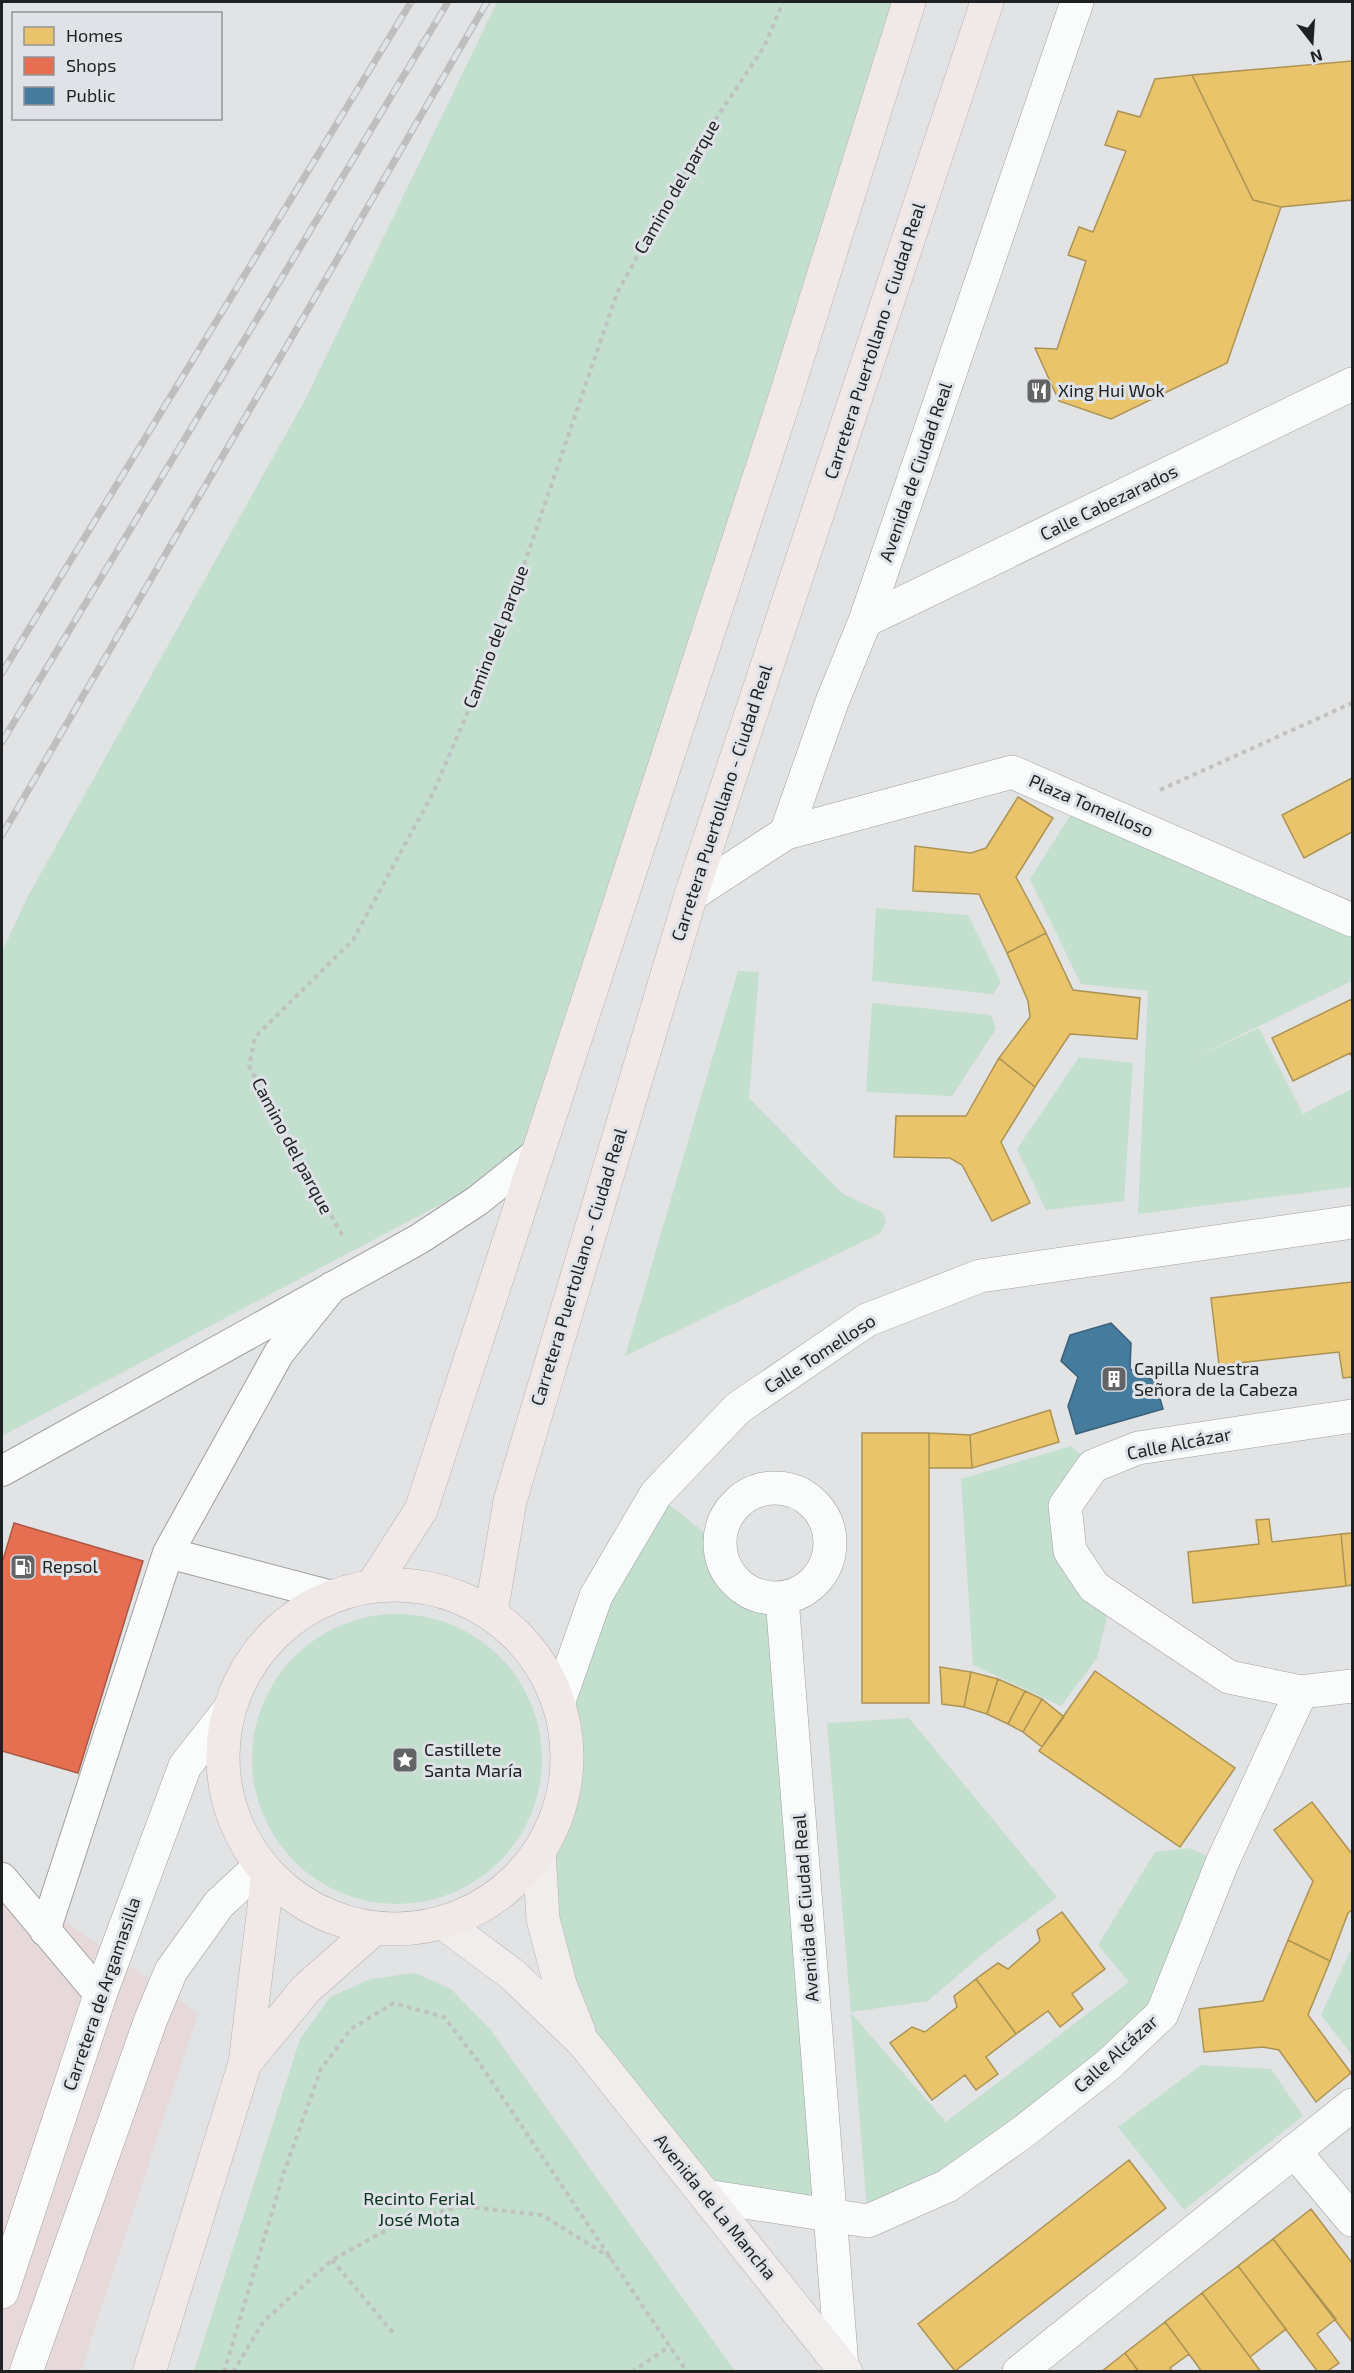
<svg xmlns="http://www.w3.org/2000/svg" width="1354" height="2373" font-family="'Exo 2',sans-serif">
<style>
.commercial{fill:#e7d9d9}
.green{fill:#c3dfce}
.homes{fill:#e9c46a;stroke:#ac9354;stroke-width:1.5}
.shops{fill:#e76f51;stroke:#ab5743;stroke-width:1.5}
.public{fill:#457b9d;stroke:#3a6078;stroke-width:1.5}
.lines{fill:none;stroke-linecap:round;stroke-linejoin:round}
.service-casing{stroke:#9fa0a2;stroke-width:32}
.pedestrian-casing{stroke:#9fa0a2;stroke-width:34}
.minor-casing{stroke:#9fa0a2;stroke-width:34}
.secondary-casing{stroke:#9fa0a2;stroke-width:34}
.primary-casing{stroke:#b8b0b0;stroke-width:34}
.trunk-casing{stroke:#b8b0b0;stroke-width:34}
.path{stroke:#c0c1c1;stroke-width:4;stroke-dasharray:4.5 4.5;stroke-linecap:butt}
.service{stroke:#fafbfb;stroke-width:30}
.pedestrian{stroke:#fafbfb;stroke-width:33}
.minor{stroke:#fafbfb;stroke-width:33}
.secondary{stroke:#fafbfb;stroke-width:33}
.primary{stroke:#f2eded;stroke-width:33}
.trunk{stroke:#f0e9e8;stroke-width:33}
.rail-casing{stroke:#bebebf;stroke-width:7}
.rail{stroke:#dfe2e7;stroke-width:4.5;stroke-dasharray:14;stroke-linecap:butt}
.labels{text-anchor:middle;stroke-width:6;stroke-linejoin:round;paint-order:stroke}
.street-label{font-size:18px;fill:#1f2021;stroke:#dfe2e7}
.poi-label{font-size:18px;fill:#1f2021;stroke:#dfe2e7;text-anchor:start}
.park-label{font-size:18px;fill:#0b351f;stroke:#dfe2e7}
</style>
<rect width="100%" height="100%" fill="#e1e3e5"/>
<path class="commercial" d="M2 1878 198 2013 81 2371H2Z"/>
<path class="green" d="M497 2H892L536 1154 2 1436V952L27 898 305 400Z
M1075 808 1352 922V981L1193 1058 1259 1028 1303 1114 1352 1089V1187L1138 1214 1148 991 1081 984 1030 879Z
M876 908 968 915 1001 982 993 994 872 981Z
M738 971 759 972 749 1098 843 1194 882 1212 886 1221 881 1233 625 1356Z
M872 1003 991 1015 996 1029 952 1096 866 1092Z
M1079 1057 1133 1063 1124 1201 1046 1210 1017 1149Z
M1071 1446 1093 1466 1065 1505 1111 1599 1097 1658 1061 1706 973 1665 961 1479Z
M656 1494 720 1545C726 1574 741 1593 771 1598L830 2217 706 2196 583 2042 539 1852 557 1817 566 1778 567 1739 559 1701Z
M252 1759a145 145 0 1 1 290 0a145 145 0 1 1-290 0Z
M909 1718 1057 1897 990 1948 928 2001 850 2012 946 2122 1129 1982 1098 1945 1155 1852 1189 1848 1222 1863 1162 2014 1108 2065 868 2221 827 1723Z
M1352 1947V2055L1321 2015Z
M415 1973 451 1989 490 2029 735 2371H194L300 2039 330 1997 371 1979Z
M1201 2065 1271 2069 1303 2116 1184 2210 1118 2127Z"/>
<path class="homes" d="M1352 61V200L1281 207 1253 200 1192 75Z
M1192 75 1253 200 1281 207 1227 363 1111 419 1059 401 1035 348 1057 349 1086 261 1068 255 1079 227 1093 232 1126 151 1105 145 1118 111 1140 117 1155 79Z
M1352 778V832L1304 858 1282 815Z
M1018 797 1053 818 1016 877 1046 933 1007 953 979 894 913 891 915 846 971 853 986 848Z
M1046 933 1073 990 1140 998 1137 1039 1070 1034 1035 1087 999 1058 1030 1017 1028 1001 1007 953Z
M1352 999V1057L1350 1053 1293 1081 1272 1038Z
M999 1058 1035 1087 1001 1142 1030 1203 992 1221 962 1165 950 1158 894 1157 896 1116H966Z
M1352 1282V1377L1343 1378 1339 1352 1219 1365 1211 1298Z
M1050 1410 1059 1442 972 1468 970 1435Z
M862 1433H929V1703H862Z
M929 1433 970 1435 972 1468H929Z
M1269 1519 1272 1542 1341 1534 1346 1586 1193 1603 1188 1552 1259 1544 1256 1520Z
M1352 1533V1585L1346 1586 1341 1534Z
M940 1667 971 1672 964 1707 942 1704Z
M1095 1671 1235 1768 1180 1847 1039 1751Z
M971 1672 998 1679 987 1714 964 1707Z
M998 1679 1025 1691 1008 1724 987 1714Z
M1025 1691 1042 1699 1023 1732 1008 1724Z
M1042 1699 1064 1717 1042 1747 1023 1732Z
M1312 1802 1352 1854V1910L1348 1913 1330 1961 1288 1940 1313 1881 1274 1830Z
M1062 1912 1105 1969 1072 1994 1083 2009 1060 2027 1048 2011 1016 2034 976 1979 998 1963 1008 1969 1040 1941 1037 1930Z
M1288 1940 1330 1961 1308 2015 1351 2073 1316 2102 1279 2050 1263 2047 1204 2052 1199 2009 1263 2001Z
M976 1979 1016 2034 986 2057 998 2074 976 2090 965 2075 932 2100 890 2043 912 2027 925 2032 957 2007 954 1996Z
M1129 2160 1166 2208 955 2371 918 2324Z
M1311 2209 1352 2263V2342L1273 2239Z
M1273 2239 1336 2319 1317 2334 1339 2363 1326 2372H1318L1238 2266Z
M1238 2266 1286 2329 1250 2357 1202 2293Z
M1202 2293 1250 2357 1261 2372H1202L1189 2354 1165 2322Z
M1165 2322 1189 2354 1170 2368 1173 2372H1139L1125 2353Z
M1125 2353 1139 2372H1101Z"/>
<path class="shops" d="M14 1523 143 1561 78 1773 2 1751V1563Z"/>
<path class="public" d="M1111 1323 1131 1343 1130 1369 1155 1381 1163 1409 1076 1434 1068 1406 1078 1377 1061 1361 1070 1335Z"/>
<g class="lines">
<g class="service-casing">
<path id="service" d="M2 1471 419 1239 477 1201 536 1154
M168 1553 332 1596
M2 1878 100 1995
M45 1931 168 1553 279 1353 332 1287"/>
</g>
<g class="pedestrian-casing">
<path id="pedestrian" d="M1294 2151 1352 2220"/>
</g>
<g class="minor-casing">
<path id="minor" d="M865 621 1352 384
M786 833 1012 772 1352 920
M691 895 786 833 832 702 865 621 1077 2
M1352 1416 1138 1448 1093 1466 1065 1506 1070 1551 1094 1587 1229 1677 1301 1692 1352 1686
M720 1543a55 55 0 1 1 110 0a55 55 0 1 1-110 0Z
M782 1598 842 2367
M706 2196 868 2221 947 2186 1023 2132 1108 2065 1162 2014 1222 1863 1301 1692
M2 2292 100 1995 185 1766 229 1710
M26 2372 151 2019 171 1971 219 1904 261 1865
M1019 2372 1352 2105"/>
</g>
<g class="secondary-casing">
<path id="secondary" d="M559 1701 596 1596 656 1494 738 1408 867 1320 980 1276 1352 1222"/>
</g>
<g class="primary-casing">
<path id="primary" d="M539 1852 543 1919 560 1984 579 2032
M442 1922 513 1975 583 2042 846 2372"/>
</g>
<g class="trunk-casing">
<path id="trunk" d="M223 1757a172 172 0 1 1 344 0a172 172 0 1 1-344 0Z
M372 1586 421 1510 783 404 909 2
M491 1613 510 1501 691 895 987 2
M245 2063 306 1989 375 1928
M149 2372 245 2063 268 1874"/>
</g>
<path class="path" d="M1160 790 1352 703
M342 1235 249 1066 255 1037 353 940 434 791 498 641 617 293 707 132 764 47 783 2
M332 2260 395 2335
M224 2372 284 2172 321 2069 351 2029 394 2003 444 2017 478 2061 687 2372
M233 2372 264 2321 332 2260 399 2223 461 2206 542 2215 611 2258
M632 2372 670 2346"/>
<use href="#service" class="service"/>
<use href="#pedestrian" class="pedestrian"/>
<use href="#minor" class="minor"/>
<use href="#secondary" class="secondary"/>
<use href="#primary" class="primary"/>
<use href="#trunk" class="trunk"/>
<g class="rail-casing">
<path id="rail" d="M2 673 411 2
M2 742 448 2
M2 835 487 2"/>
</g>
<use href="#rail" class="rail"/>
</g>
<defs>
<g id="restaurant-square" transform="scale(1.35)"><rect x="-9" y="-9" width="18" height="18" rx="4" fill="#636466" stroke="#dfe2e7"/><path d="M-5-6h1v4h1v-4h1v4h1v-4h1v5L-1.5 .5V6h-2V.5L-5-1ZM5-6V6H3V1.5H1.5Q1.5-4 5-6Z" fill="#fff"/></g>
<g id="building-square" transform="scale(1.35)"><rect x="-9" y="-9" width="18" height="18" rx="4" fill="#636466" stroke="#dfe2e7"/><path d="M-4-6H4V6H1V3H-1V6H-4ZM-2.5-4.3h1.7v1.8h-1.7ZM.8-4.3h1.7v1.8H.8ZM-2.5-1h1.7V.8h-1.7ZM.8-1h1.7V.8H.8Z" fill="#fff"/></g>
<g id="fuel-square" transform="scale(1.35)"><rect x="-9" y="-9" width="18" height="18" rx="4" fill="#636466" stroke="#dfe2e7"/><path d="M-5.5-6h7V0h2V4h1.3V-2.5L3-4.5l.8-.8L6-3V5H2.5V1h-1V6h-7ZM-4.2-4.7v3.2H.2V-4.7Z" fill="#fff"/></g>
<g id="sight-square" transform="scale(1.35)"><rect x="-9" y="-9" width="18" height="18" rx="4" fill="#636466" stroke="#dfe2e7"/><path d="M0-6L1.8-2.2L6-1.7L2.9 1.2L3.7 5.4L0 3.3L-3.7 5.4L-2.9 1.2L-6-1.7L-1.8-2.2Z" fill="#fff"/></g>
</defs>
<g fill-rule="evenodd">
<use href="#restaurant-square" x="1039" y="391"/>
<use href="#building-square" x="1114" y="1379"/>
<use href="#fuel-square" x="23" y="1567"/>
<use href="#sight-square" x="405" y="1760"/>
</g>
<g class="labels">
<g class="street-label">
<text transform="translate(677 187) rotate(-60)" y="6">Camino del parque</text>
<text transform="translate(875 341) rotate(-72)" y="6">Carretera Puertollano - Ciudad Real</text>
<text transform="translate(916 472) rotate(-71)" y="6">Avenida de Ciudad Real</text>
<text transform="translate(1109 503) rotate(-26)" y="6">Calle Cabezarados</text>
<text transform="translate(496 637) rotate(-69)" y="6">Camino del parque</text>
<text transform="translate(722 803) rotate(-72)" y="6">Carretera Puertollano - Ciudad Real</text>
<text transform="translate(1091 806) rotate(23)" y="6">Plaza Tomelloso</text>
<text transform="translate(292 1146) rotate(62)" y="6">Camino del parque</text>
<text transform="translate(579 1267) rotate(-73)" y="6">Carretera Puertollano - Ciudad Real</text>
<text transform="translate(820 1354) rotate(-33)" y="6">Calle Tomelloso</text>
<text transform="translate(1179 1444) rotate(-11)" y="6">Calle Alcázar</text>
<text transform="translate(806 1908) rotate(-94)" y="6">Avenida de Ciudad Real</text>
<text transform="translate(102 1994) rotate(-71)" y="6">Carretera de Argamasilla</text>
<text transform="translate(1116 2054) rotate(-42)" y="6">Calle Alcázar</text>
<text transform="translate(715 2207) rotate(51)" y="6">Avenida de La Mancha</text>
</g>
<g class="poi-label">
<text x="1058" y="397">Xing Hui Wok</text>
<text x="1134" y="1375">Capilla Nuestra<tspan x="1134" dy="21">Señora de la Cabeza</tspan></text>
<text x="42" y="1573">Repsol</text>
<text x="424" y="1756">Castillete<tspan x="424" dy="21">Santa María</tspan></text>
</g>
<g class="park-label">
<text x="419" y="2205">Recinto Ferial<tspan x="419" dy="21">José Mota</tspan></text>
</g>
</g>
<rect width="1354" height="2373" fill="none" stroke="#1f2021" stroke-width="6"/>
<rect x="12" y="12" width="210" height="108" fill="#dfe2e7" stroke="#929498" stroke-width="1.5"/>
<rect x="24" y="27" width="30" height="18" fill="#e9c46a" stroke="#929498" stroke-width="1.5"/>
<text x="66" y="42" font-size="18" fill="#1f2021">Homes</text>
<rect x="24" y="57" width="30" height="18" fill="#e76f51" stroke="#929498" stroke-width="1.5"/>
<text x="66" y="72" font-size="18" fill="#1f2021">Shops</text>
<rect x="24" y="87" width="30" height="18" fill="#457b9d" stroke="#929498" stroke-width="1.5"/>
<text x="66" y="102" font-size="18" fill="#1f2021">Public</text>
<g transform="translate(1312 42) rotate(163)" stroke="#dfe2e7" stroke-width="4.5" paint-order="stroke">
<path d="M0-4.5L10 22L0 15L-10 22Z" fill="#1f2021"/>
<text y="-9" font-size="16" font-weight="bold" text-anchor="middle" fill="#1f2021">N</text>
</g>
</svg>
